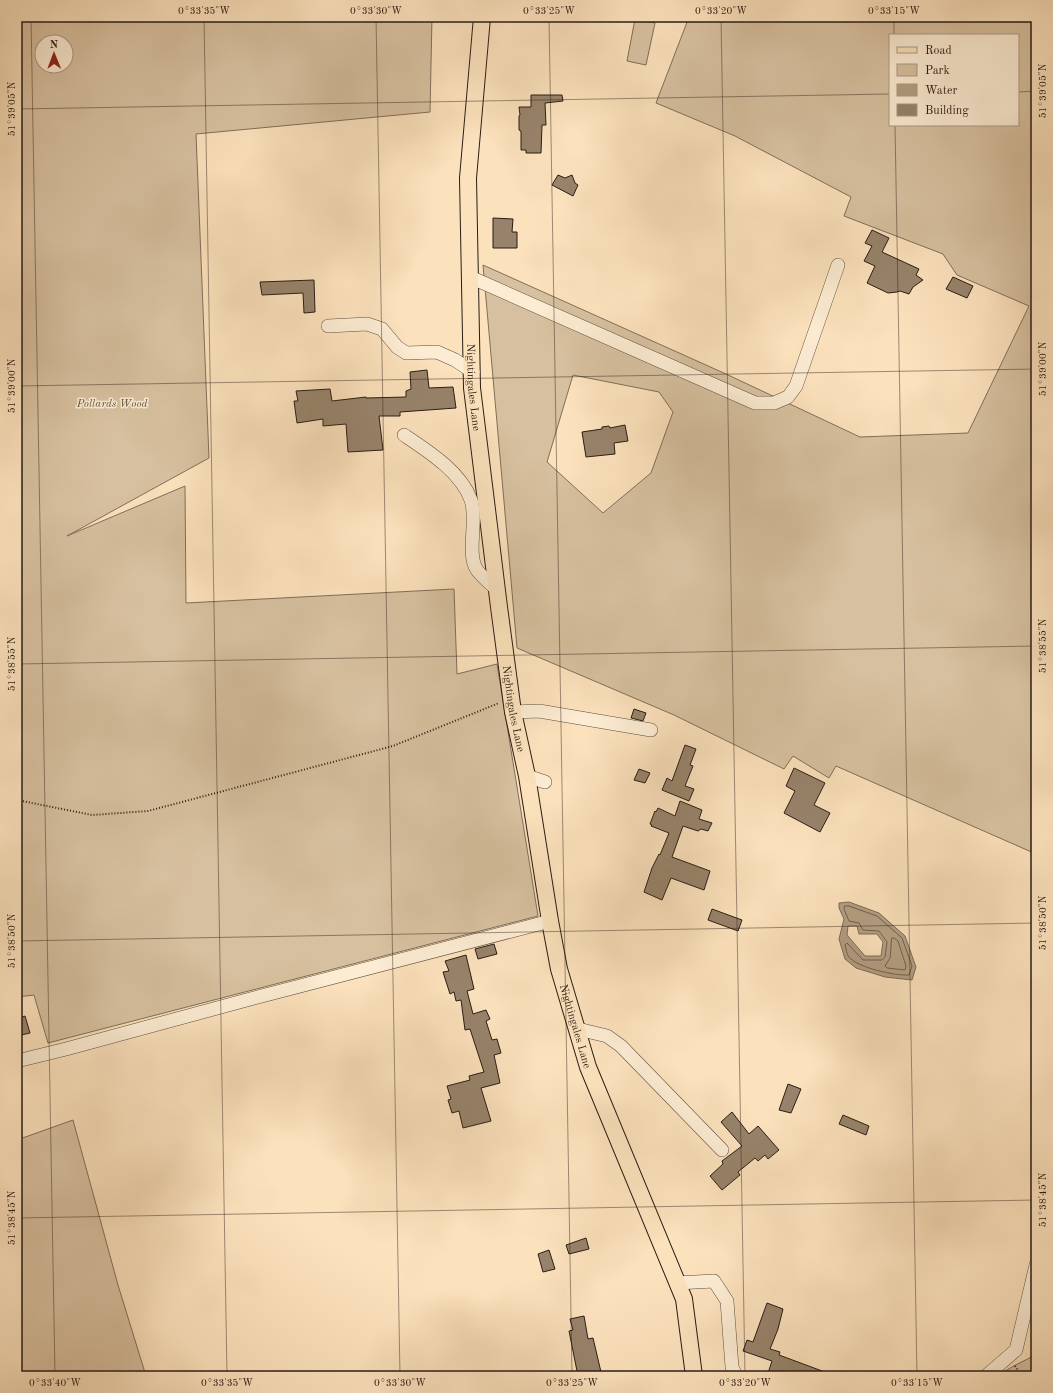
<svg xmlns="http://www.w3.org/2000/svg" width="1053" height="1393" font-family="'Old Standard TT',serif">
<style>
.green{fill:#d7c09f;stroke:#806e5a;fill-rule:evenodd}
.water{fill:#b49e83;stroke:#7d6a57;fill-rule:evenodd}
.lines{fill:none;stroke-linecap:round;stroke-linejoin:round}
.shore{stroke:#6f5e4c;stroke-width:1}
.building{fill:#97836b;stroke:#2a1d14}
.minor-casing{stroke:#5e4e3e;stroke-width:14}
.major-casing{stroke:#2a1d14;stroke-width:18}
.path{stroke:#2a1d14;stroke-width:2;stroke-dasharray:1 2;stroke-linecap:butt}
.minor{stroke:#fcecd3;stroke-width:13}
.major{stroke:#fbe1bc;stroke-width:16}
.ticks{fill:none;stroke:#2a1d14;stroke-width:1;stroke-opacity:0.45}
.labels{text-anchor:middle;stroke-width:3;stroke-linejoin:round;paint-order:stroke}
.street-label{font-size:11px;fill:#2a1d14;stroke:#fcecd3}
.park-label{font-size:11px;font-style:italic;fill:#5e4e3e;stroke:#fcecd3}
.neatline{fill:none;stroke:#2a1d14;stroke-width:1.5}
.ticks-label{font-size:10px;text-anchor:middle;fill:#2a1d14}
</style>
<rect width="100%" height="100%" fill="#fbe1bc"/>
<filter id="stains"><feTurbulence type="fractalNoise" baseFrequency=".005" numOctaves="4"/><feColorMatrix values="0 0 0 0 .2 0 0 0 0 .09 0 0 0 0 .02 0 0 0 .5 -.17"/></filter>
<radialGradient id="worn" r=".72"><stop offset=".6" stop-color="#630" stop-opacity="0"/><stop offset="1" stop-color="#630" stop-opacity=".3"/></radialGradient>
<path class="green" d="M17 17H432L430 112 196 134 209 458 67 536 185 486 186 603 454 589 457 674 497 664 538 916 48 1043 34 995 17 997ZM42 42H66V66H42Z
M689 17H760L792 20 794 17H1036V854L836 766 829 778 793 756 784 769 674 715 517 648 483 265 726 374 860 437 968 433 1029 306 957 275 943 254 844 216 851 197 735 136 656 103ZM890 35H1018V125H890ZM573 375 659 392 673 412 651 473 603 513 547 462Z
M635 19 655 23 646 65 627 61Z
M73 1120 118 1285 146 1376H17V1140Z
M1036 1354V1376H999C1010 1366 1024 1362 1036 1354Z"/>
<path class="water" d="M849 902 879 913 905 936 916 967 912 980 885 977 856 968 845 959 839 939 844 919 839 908V903ZM848 926H857L859 934H877L883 942 881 956H865L847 935Z"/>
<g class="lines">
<path class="shore" d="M845 906H849L877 916 902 938 912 966 909 975C896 976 858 968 849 957 847 955 846 949 845 945L847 943 863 960H882L885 957 887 942 879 931 863 930 859 923 849 921 844 909Z
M892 938H894L898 941 906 966 905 970 887 968 885 966 890 958Z"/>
</g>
<path class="building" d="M531 95H562L563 101 545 103 546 125H542L541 153H526V150H521V131L519 130V116L520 115 519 107H531Z
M558 175 565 178 572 175 575 183 578 185 573 196 552 185Z
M493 218 513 219 512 232H517V248H493Z
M872 230 889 238 882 252 919 269 916 275 923 280 913 287 909 294 900 291 897 292 888 293 867 283 875 266 864 261 872 246 865 243Z
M953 277 973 286 967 298 946 289Z
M314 280 315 312 304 313 303 293 262 295 260 282Z
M427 370 429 388 453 387 456 408 400 412V416H379L383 450 348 452 346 424 323 426V419L297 423 294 401H298L296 391 330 389 332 401 366 397V398L406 397V391L411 389 410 372Z
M625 425 628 441 614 443 615 454 586 457 582 432 602 429V427L609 426 610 428Z
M634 709 646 713 643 721 631 718Z
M685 745 696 749 690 765 693 766 685 786 694 789 689 801 662 790 667 778 672 781Z
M794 768 825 783 814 805 830 813 820 832 784 813 795 791 786 786Z
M639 769 650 773 645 783 634 780Z
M680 801 702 810 699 819 712 823 708 831 701 829 698 831 683 826 672 857 710 871 704 890 671 878 662 900 644 892 652 868 659 854 660 855 669 833 651 826 652 825 650 824 655 811 656 812 658 808 675 816Z
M712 909 742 920 738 931 708 920Z
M494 944 497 954 478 959 475 949Z
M466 955 474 989 467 991 473 1014 486 1010 490 1019 486 1021 492 1040 497 1039 501 1053 494 1055 500 1083 481 1088 491 1121 463 1128 459 1111 452 1113 448 1100 451 1099 447 1086 470 1080 469 1076 484 1072 470 1029 465 1030 461 1000 456 1001 454 992 450 994 443 972 449 971 445 961Z
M25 1016 30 1033 17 1036V1019Z
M788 1084 801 1089 791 1113 779 1110Z
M732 1112 749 1134 758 1126 779 1150 768 1159 765 1155 758 1161 755 1158 738 1172 740 1175 722 1190 710 1176 723 1164 722 1161 742 1146 721 1122Z
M843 1115 869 1126 866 1135 839 1124Z
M586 1238 589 1249 569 1254 566 1245Z
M549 1250 555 1269 543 1272 538 1254Z
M767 1303 783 1309 778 1329 770 1349 780 1352 779 1355 833 1375V1376H767L772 1361 743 1351 747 1340 753 1342Z
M584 1316 588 1339 593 1338 601 1372 578 1376 569 1331 573 1330 570 1319Z"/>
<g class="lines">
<g class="minor-casing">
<path id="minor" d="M470 277 755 403H774L788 397 796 386 838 265
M328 326 367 324 382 329 397 347 406 353 437 352 455 360 473 372
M404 435C428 451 461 472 471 500 478 520 466 554 477 570 482 577 490 583 496 589
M513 712 539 711 651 730
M527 776 545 782
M578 1029 607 1036 621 1046 722 1150
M17 1061 66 1049 254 998 550 921
M677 1283 714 1281 727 1301 732 1367 736 1376
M986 1376 1016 1350 1036 1265"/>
</g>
<g class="major-casing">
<g id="major">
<path id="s1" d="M482 17 468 178 472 388 499 607 513 712 527 776 550 921 559 969 588 1067 684 1299 694 1376"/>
</g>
</g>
<path class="path" d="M17 800 92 815 148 811 393 746 499 703
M1015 1366 1018 1370V1376"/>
<use href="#minor" class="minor"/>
<use href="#major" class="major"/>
</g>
<path class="ticks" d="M31 17 55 1376M204 17 227 1376M376 17 400 1376M549 17 572 1376M721 17 745 1376M894 17V35M1018 92 1036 91M17 109 890 94M895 125 917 1376M17 386 1036 369M17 664 1036 646M17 941 1036 923M17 1218 1036 1200"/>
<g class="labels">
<g class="street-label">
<text dy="4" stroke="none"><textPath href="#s1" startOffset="371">Nightingales Lane</textPath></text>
<text dy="4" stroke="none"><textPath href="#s1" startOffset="695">Nightingales Lane</textPath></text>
<text dy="4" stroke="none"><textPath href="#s1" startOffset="1019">Nightingales Lane</textPath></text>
</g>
<g class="park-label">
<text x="112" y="407">Pollards Wood</text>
</g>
</g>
<rect width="1053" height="1393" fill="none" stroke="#fbe1bc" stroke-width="44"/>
<rect x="889" y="34" width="130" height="92" fill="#fcecd3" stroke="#a89987"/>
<rect x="897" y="47" width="20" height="6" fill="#fbe1bc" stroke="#a89987"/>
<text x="925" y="54" font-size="12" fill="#2a1d14">Road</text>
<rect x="897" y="64" width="20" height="12" fill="#d7c09f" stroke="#a89987"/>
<text x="925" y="74" font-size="12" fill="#2a1d14">Park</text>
<rect x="897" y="84" width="20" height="12" fill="#b49e83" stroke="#a89987"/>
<text x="925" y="94" font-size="12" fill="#2a1d14">Water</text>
<rect x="897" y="104" width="20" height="12" fill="#97836b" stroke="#a89987"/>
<text x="925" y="114" font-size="12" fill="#2a1d14">Building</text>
<g transform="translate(54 54) rotate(359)"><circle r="19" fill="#fcecd3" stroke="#a89987"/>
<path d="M0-3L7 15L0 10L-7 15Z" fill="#8f2418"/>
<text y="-6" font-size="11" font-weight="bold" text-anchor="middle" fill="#2a1d14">N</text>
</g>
<rect x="22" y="22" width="1009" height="1349" class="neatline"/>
<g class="ticks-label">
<text x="204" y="14">0°33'35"W</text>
<text x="376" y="14">0°33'30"W</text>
<text x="549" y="14">0°33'25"W</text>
<text x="721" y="14">0°33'20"W</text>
<text x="894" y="14">0°33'15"W</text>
<text transform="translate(1042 91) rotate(-90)" y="4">51°39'05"N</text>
<text transform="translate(11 109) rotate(-90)" y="4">51°39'05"N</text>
<text transform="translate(1042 369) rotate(-90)" y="4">51°39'00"N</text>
<text transform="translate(11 386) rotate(-90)" y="4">51°39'00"N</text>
<text transform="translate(1042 646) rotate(-90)" y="4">51°38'55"N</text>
<text transform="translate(11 664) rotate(-90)" y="4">51°38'55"N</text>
<text transform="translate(1042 923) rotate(-90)" y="4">51°38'50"N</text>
<text transform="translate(11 941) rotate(-90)" y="4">51°38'50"N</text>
<text transform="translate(1042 1200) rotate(-90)" y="4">51°38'45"N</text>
<text transform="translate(11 1218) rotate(-90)" y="4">51°38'45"N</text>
<text x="55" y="1386">0°33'40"W</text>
<text x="227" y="1386">0°33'35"W</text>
<text x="400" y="1386">0°33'30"W</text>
<text x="572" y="1386">0°33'25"W</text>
<text x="745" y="1386">0°33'20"W</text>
<text x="917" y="1386">0°33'15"W</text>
</g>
<rect width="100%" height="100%" filter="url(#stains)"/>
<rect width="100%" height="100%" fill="url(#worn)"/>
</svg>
